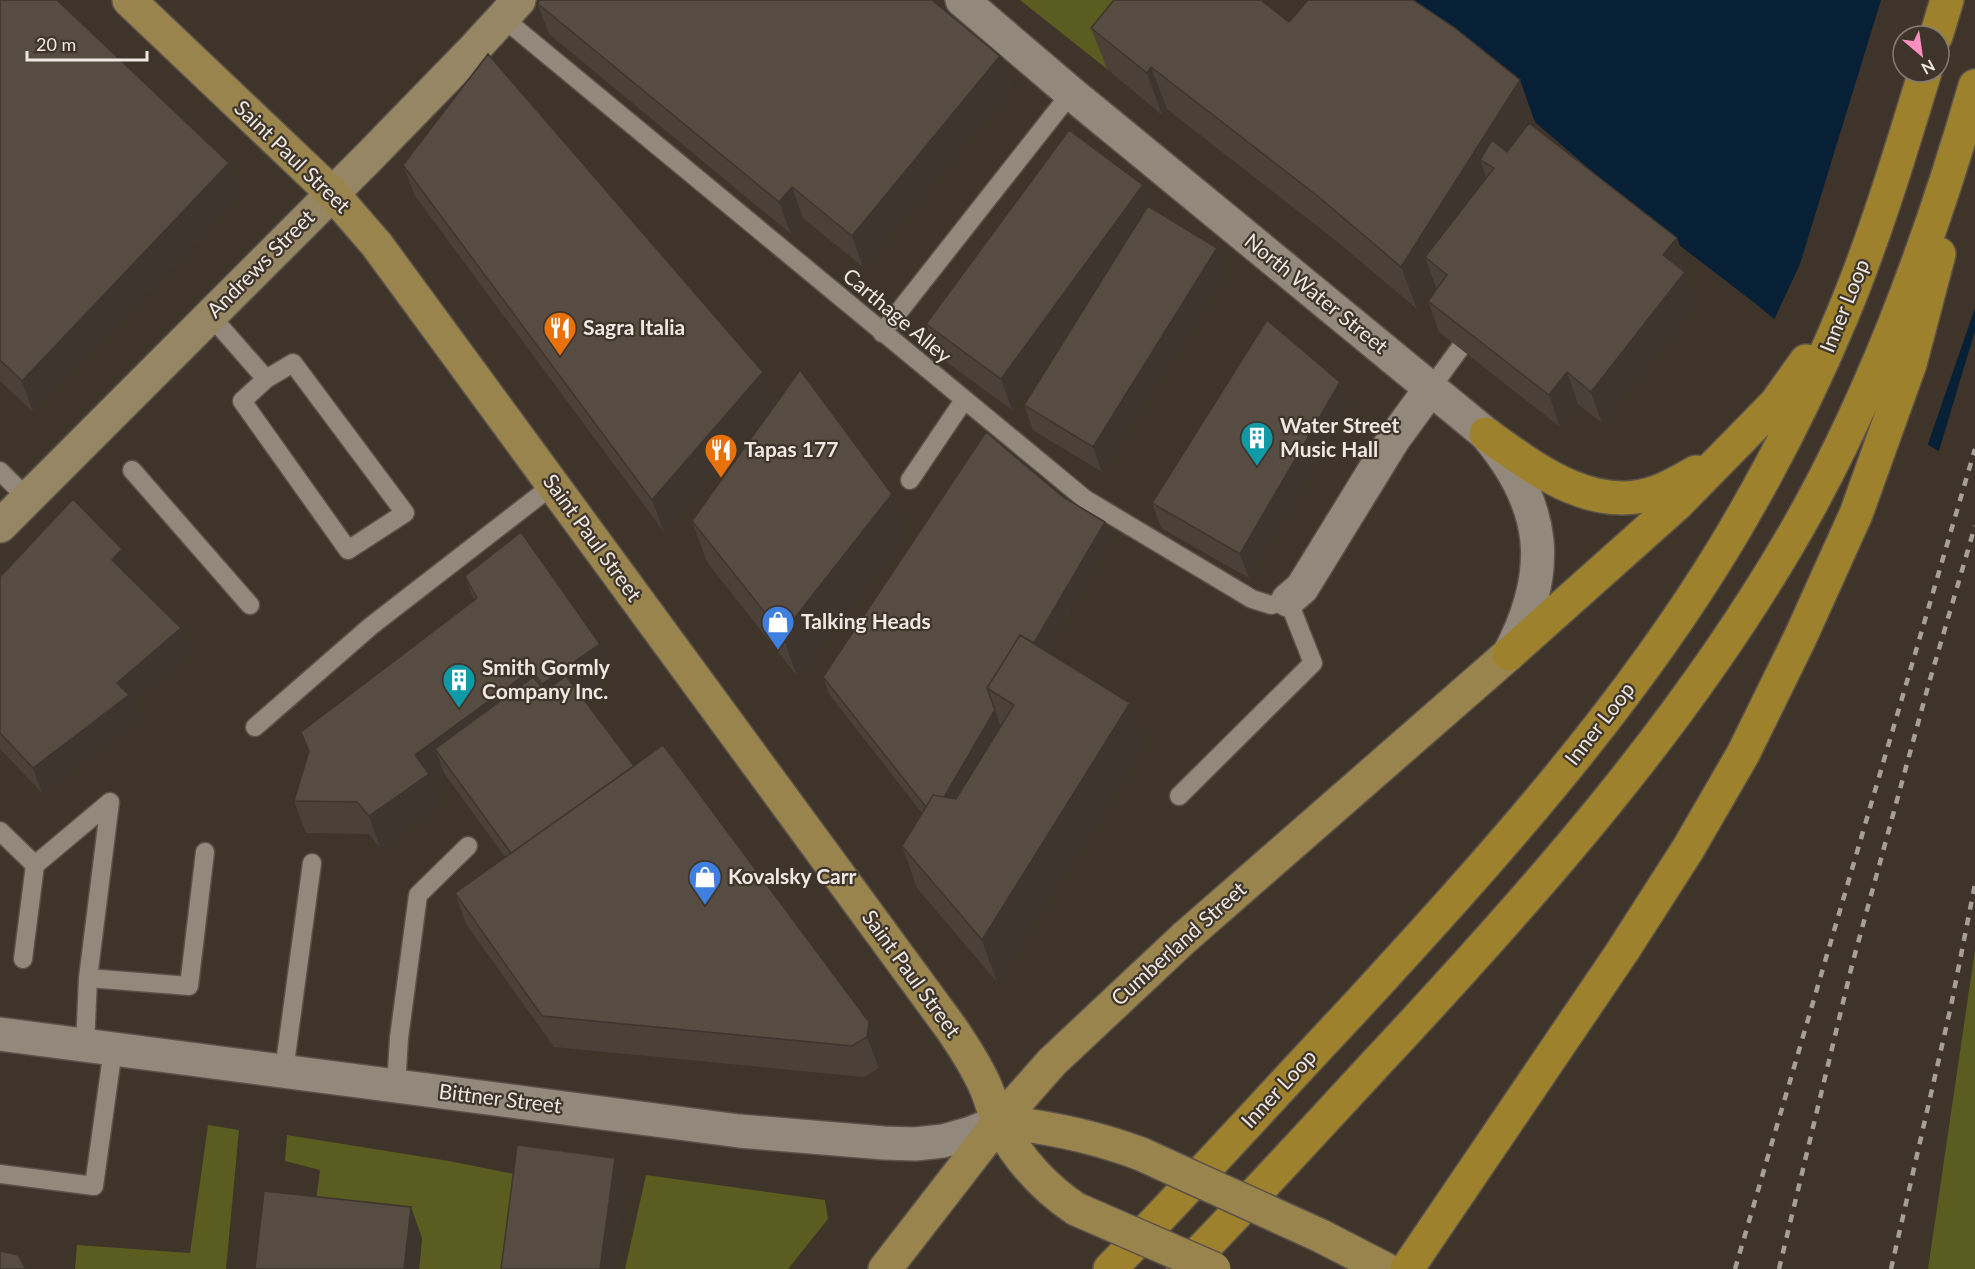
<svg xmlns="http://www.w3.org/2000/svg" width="1975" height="1269" font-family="Lato,sans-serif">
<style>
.green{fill:#5b5c1f}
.water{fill:#072035;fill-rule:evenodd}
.pier{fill:#3e342a;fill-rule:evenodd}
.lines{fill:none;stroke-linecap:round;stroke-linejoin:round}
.lane-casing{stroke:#5a5149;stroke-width:21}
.street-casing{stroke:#5a5149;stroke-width:36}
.secondary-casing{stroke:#5a5149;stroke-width:36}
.primary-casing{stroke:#5a5149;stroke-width:36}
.highway-casing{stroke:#5a5149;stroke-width:36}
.lane{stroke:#93887c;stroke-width:18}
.street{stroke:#93887c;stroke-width:33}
.secondary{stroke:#968664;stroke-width:33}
.primary{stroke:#9a844d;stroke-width:33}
.highway{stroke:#9e812d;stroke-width:33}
.rail{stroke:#a8a098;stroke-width:4.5;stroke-dasharray:8 8;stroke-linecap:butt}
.primary-bridge-casing{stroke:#5a5149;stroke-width:36;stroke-linecap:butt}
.primary-bridge{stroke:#9a844d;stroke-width:33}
.wall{fill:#4b4139}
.shaded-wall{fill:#3d352e}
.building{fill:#574c42;stroke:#3d352e;stroke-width:1.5}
.labels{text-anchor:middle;stroke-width:4.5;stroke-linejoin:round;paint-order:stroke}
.street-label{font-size:21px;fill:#f0e9e3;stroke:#3e342a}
.poi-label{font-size:21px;font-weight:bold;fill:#f0e9e3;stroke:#3e342a;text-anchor:start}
</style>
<rect width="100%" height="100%" fill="#3e342a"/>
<path class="green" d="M1020 0H1153L1159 5 1107 69Z
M1975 950V1269H1928Z
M208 1125 239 1130 226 1269H75L77 1245 190 1253Z
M287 1135 449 1161 529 1177 517 1269H419L422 1238 313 1226 320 1170 285 1161Z
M646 1175 825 1200 828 1219 788 1269H625Z"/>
<path class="water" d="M1367 0H1975V473L1920 440 1756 304 1670 238 1502 94ZM1903 36H1939V72H1903Z"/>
<path class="pier" d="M1881 0H1975V308L1927 447 1773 322 1800 264ZM1903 36H1939V72H1903Z
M1975 331V476L1938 454Z"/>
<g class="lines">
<g class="lane-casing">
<path id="lane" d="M503 18 1085 499 1252 599 1271 605 1288 600 1313 663 1179 796
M210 315 266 379 242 401 348 550 405 513 293 363 266 379
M882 333 1071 93
M1431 388 1474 329
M132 470 250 605
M0 471 27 498
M910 480 964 400
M255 727 371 626 553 485
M0 831 35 865 110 802 88 978 85 1046
M23 959 35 865
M88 978 189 986 205 852
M284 1071 312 863
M396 1086 399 1038 418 895 468 846
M0 1174 94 1186 113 1049"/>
</g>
<g class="street-casing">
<path id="street" d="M962 0 1071 93 1486 434C1547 506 1553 571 1509 654
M1288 600 1302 588 1393 440 1431 388
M0 1034 739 1131 884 1143 915 1144 943 1141 971 1133 999 1122"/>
</g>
<g class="secondary-casing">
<path id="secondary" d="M0 526 367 159 475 48 519 0"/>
</g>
<g class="primary-casing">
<path id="primary" d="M129 0 332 193 377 245 951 1028C964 1047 977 1067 986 1088 991 1100 994 1112 999 1123 1018 1159 1043 1187 1076 1209
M999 1122C1050 1127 1093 1136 1141 1154
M1321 1236 1385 1269
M885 1269 999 1122 1052 1062 1184 938 1509 654"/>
</g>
<g class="highway-casing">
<path id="highway" d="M1936 36 1947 0
M1486 434C1535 469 1595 516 1659 491 1672 486 1684 479 1696 472
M1509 654 1677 504 1776 403 1806 361
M1110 1269C1192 1185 1271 1097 1352 1011 1486 865 1622 716 1725 546 1769 473 1809 395 1842 316 1875 237 1900 154 1925 72
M1183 1269C1251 1200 1316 1128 1381 1058 1539 889 1700 707 1811 504 1882 373 1934 229 1975 86
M1407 1269 1622 952 1688 849 1743 754 1800 638 1856 514 1910 364 1939 254"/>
</g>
<use href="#lane" class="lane"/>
<use href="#street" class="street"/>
<use href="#secondary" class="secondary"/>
<use href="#primary" class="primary"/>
<use href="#highway" class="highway"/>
<path class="rail" d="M1735 1269 1975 449
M1779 1269 1852 965 1929 683 1975 526
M1891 1269 1951 1006 1975 884"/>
<g class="primary-bridge-casing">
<path id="primary-bridge" d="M1141 1154 1321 1236
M1076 1209 1214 1269"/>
</g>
<use href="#primary-bridge" class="primary-bridge"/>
</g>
<path class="wall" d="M0 0 241 195 33 412 0 381Z
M537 3 1012 88 863 267 803 218 791 234 549 34Z
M1289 22 1535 122 1532 126 1677 238 1688 270 1685 273 1696 304 1602 423 1578 404 1560 427 1439 332 1428 301 1437 289 1434 282 1417 309 1335 240 1167 109 1162 115 1107 69 1091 28Z
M403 165 775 403 664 532 415 196Z
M1152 208 1217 248 1226 273 1102 472 1033 430 1024 405 1069 333 1012 410 937 355 926 324Z
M1349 406 1249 578 1161 528 1152 503Z
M692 521 907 536 797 676 707 562Z
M1111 539 1046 651 1145 745 997 982 917 888 902 846 922 813 829 694 823 677Z
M122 549 131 574 128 576 181 628 190 653 132 702 139 719 42 793 0 749V577Z
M465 576 612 675 582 696 634 766 869 1022 880 1053 879 1068 864 1077 554 1047 466 924 455 893 505 857 444 773 432 782 441 805 380 848 369 834 306 833 294 801 309 753 301 732 474 600Z"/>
<path class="shaded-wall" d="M1000 56 1012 88 863 267 852 236Z
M1151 67 1167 109 1162 115 1147 73Z
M1520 80 1535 122 1498 180 1494 168 1480 160 1491 191 1425 257 1434 282 1417 309 1401 267Z
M229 163 241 195 33 412 22 381Z
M1143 185 1155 216 1012 410 1001 379Z
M792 187 803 218 791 234 779 202Z
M1677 238 1688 270 1685 273 1696 304 1602 423 1591 392 1663 255Z
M1217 248 1226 273 1102 472 1093 447Z
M763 372 775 403 664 532 652 500Z
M1567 372 1578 404 1560 427 1549 395Z
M1340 382 1349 406 1249 578 1240 554Z
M892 494 907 536 797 676 782 634Z
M1105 522 1111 539 1014 705 1002 698Z
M122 549 131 574 121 584 112 560Z
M181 628 190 653 132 702 139 719 42 793 33 768 117 683Z
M600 644 612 675 554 716 542 684Z
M531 670 542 701 435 749 444 773 432 782 441 805 380 848 369 816 415 755Z
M1130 703 1145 745 997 982 982 940Z
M995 710 1001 727 939 833 932 816Z
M869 1022 880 1053 879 1068 867 1037Z
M615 1158 627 1190 616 1269H600Z
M411 1207 422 1238 419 1269H404Z"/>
<path class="building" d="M0 0H57L229 163 22 381 0 360Z
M540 0H932L1000 56 852 236 792 187 779 202 537 3Z
M1114 0H1261L1289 22 1308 0H1413L1455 28 1520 80 1401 267 1320 198 1151 67 1147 73 1091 28Z
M488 54 763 372 652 500 403 165Z
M1529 123 1677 238 1663 255 1685 272 1591 392 1567 372 1549 395 1428 301 1447 275 1425 257 1494 168 1480 160 1492 140 1507 152Z
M1069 130 1143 185 1001 379 926 324Z
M1148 206 1217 248 1093 447 1024 405Z
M1267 320 1340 382 1240 554 1152 503Z
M800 370 892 494 782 634 692 521Z
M986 432 1063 497 1105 522 1034 643 1020 635 987 688 995 710 944 797 933 795 926 807 823 677Z
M73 499 122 549 112 560 181 628 117 683 129 695 33 768 0 733V577Z
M521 532 600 644 542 684 531 670 415 755 429 774 369 816 357 802 294 801 309 751 301 732 477 598 465 576Z
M1020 635 1130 703 982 940 902 846 933 795 956 799 1014 705 987 688Z
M566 676 634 766 511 853 435 749 533 677 545 691Z
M663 745 869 1022 867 1037 852 1046 542 1016 455 893Z
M517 1145 615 1158 600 1269H501Z
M264 1191 411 1207 404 1269H255Z
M0 1251 18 1255 26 1269H0Z"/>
<defs>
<g id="restaurant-pin" transform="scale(1.725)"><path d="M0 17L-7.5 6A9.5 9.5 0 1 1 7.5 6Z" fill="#e8710a" stroke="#3e342a"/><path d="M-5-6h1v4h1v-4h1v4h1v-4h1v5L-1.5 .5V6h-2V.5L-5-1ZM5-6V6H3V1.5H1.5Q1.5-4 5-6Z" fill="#fff"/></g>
<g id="building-pin" transform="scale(1.725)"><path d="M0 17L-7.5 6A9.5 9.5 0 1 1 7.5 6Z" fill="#0f9aa8" stroke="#3e342a"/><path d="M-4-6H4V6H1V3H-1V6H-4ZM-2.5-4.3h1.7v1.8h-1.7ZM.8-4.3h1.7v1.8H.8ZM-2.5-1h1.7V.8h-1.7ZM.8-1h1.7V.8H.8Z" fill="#fff"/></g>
<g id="shop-pin" transform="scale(1.725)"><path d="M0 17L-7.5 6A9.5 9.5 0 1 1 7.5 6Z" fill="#3f7fe0" stroke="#3e342a"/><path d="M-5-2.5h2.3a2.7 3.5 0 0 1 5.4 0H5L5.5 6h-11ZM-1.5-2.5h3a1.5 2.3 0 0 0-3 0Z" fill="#fff"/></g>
</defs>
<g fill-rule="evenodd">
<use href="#restaurant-pin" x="560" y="328"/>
<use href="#building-pin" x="1257" y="438"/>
<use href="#restaurant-pin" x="721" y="450"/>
<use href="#shop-pin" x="778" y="622"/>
<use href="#building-pin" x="459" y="680"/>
<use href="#shop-pin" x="705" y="877"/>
</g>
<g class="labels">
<g class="street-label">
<text transform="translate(292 157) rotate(44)" y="7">Saint Paul Street</text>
<text transform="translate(261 264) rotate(-45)" y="7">Andrews Street</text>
<text transform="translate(1316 294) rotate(39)" y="7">North Water Street</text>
<text transform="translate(1845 306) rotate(-68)" y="7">Inner Loop</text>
<text transform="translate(897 316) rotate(40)" y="7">Carthage Alley</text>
<text transform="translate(592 538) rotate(54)" y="7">Saint Paul Street</text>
<text transform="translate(1600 724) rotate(-52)" y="7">Inner Loop</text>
<text transform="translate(1179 944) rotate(-42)" y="7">Cumberland Street</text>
<text transform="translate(911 974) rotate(54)" y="7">Saint Paul Street</text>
<text transform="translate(1279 1089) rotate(-47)" y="7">Inner Loop</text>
<text transform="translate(500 1099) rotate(7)" y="7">Bittner Street</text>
</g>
<g class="poi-label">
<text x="583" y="335">Sagra Italia</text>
<text x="1280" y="433">Water Street<tspan x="1280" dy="24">Music Hall</tspan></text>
<text x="744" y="457">Tapas 177</text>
<text x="801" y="629">Talking Heads</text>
<text x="482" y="675">Smith Gormly<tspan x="482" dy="24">Company Inc.</tspan></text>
<text x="728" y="884">Kovalsky Carr</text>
</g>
</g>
<g transform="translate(1921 54) rotate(151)"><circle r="28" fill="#3e342a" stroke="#857c74" stroke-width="1.5"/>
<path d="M0-4.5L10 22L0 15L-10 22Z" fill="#fc8fc1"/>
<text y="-9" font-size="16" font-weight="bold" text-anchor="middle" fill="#f0e9e3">N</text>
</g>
<path d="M27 51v9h120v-9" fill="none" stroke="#f0e9e3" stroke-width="3"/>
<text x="36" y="51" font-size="18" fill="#f0e9e3" stroke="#3e342a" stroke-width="4.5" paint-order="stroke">20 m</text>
</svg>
